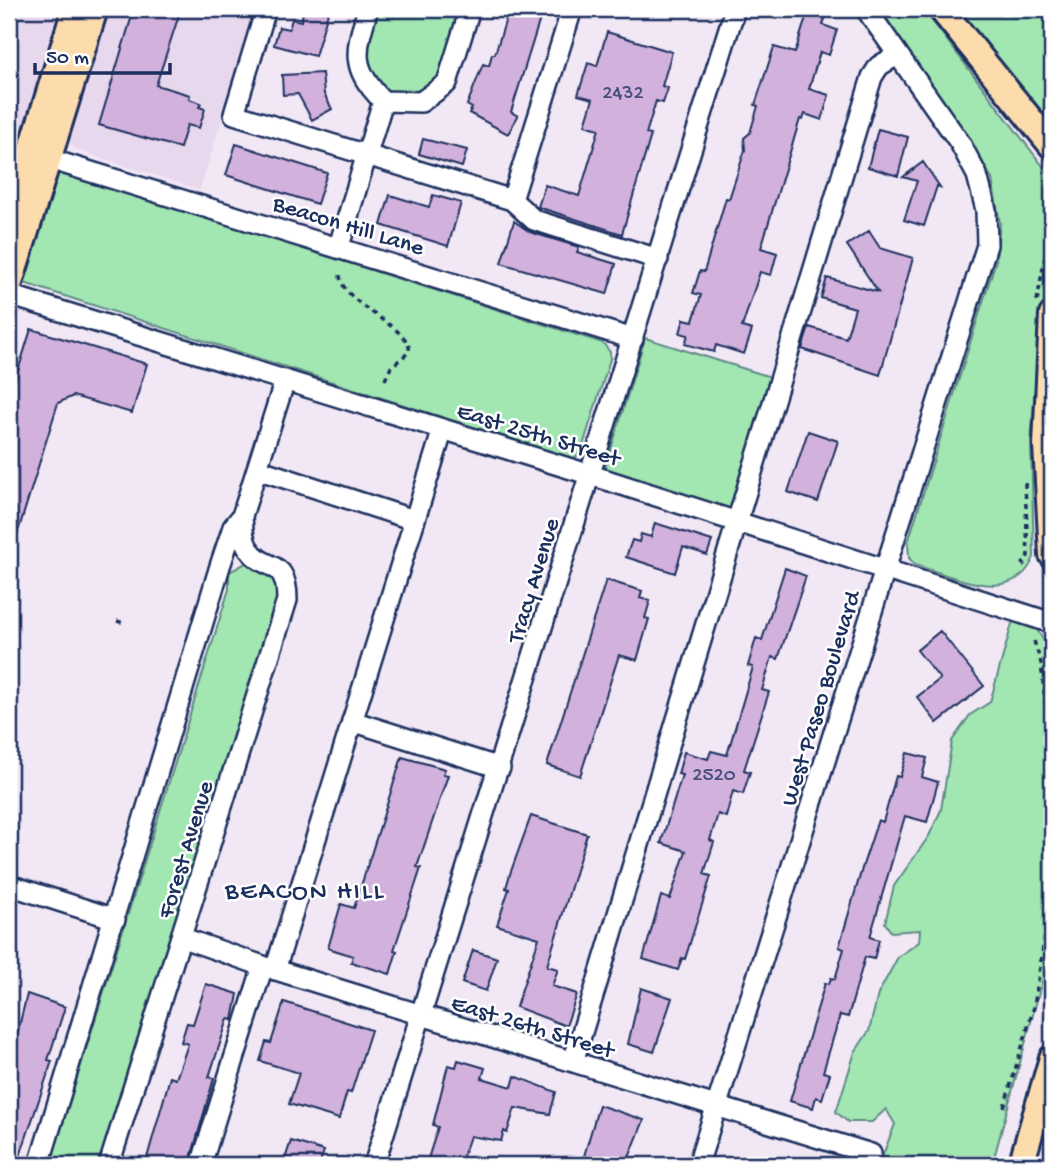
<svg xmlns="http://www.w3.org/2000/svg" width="1061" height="1174" font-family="'Gochi Hand',sans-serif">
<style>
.built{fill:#e8d8ee}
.green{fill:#a2e6b1;stroke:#5e8a88;stroke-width:2}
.building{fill:#d2b2dd;stroke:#1b2f5e;stroke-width:2}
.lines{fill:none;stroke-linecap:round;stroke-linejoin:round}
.minor-casing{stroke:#1b2f5e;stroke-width:24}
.major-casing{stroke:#1b2f5e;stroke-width:30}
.path{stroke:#1b2f5e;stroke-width:3.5;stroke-dasharray:5 5;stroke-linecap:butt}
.minor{stroke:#fff;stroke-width:19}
.major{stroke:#fcdcac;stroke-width:24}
.labels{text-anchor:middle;stroke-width:5;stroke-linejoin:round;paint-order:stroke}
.number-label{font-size:21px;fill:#49507e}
.street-label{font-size:24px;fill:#1b2f5e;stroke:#fff}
.neighbourhood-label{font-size:26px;letter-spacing:2px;fill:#1b2f5e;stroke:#fff}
</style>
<rect width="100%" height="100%" fill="#f2e8f5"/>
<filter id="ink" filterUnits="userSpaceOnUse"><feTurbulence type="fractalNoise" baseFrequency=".0143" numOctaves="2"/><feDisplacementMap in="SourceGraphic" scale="14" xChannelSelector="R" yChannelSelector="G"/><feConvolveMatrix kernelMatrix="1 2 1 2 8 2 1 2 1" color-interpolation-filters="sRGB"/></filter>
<g filter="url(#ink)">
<path class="built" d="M9 9H66L9 190Z
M109 9H256L200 190 76 150 71 145 70 135Z"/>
<path class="green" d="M373 9H466L447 71 420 96 386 95 373 85 363 44Z
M880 9H923L1052 178V256L1037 357 1031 444 1034 557C1014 608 952 575 915 565L909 558 908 542 996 260 1000 223 992 179 970 141Z
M955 9H1052V136Z
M62 173 603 343 610 352V359L581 452 576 457 569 458 24 283 21 272 52 176Z
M645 338 774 378 733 512 604 472Z
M248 562 274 576 280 592 100 1165H50L229 589V572Z
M1013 620 1037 630 1043 639 1052 709V945L992 1165H874L880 1162 895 1124 886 1109 872 1122H848L836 1112 855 1052 869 1031 878 994 898 957 919 942 920 930 891 932 885 923 894 886 929 836 941 810 952 741 970 715 990 702Z"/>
<path class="building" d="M134 9H181L156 85 190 95 189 99 201 103 199 107 205 109 199 128 187 125 180 148 99 125Z
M304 9H329L315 56 274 45 279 27 289 29 292 19 301 21Z
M509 9H543L511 112 518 116 508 134 469 113 472 108 467 105 483 64 489 66 492 54H495Z
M807 14 825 19 823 25 837 30 829 55 820 52 809 89 829 95 822 120 805 114 803 120 800 119 761 248 777 253 771 275 760 272 742 327 752 330 744 354 716 345 714 352 685 344 688 335 680 333 684 319 693 321 701 295 693 293 700 271 704 272 726 198 729 199 745 150 744 138 750 133 758 106 755 105 774 47 795 53Z
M607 32 672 52 662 86 668 88 663 103 656 101 646 134 651 135 622 234 538 207 545 185 579 196 599 129 585 125 593 99 578 95 588 63 597 66Z
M322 73 324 94 332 109 312 120 298 94 283 95 282 75Z
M878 129 908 137 898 176 868 167Z
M423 139 467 150 462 167 419 154Z
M236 144 327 173 317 204 226 175Z
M923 162 940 187 937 186 924 226 904 220 917 181 903 177Z
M390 195 429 207 433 195 461 203 448 246 381 225Z
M514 221 530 232 579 247 577 252 616 264 607 294 501 263Z
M869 231 880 248 913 258 880 375 802 349 809 327 846 338 855 308 821 298 827 278 878 292 847 245Z
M31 329 147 364 132 413 73 396 58 403 12 551H9V400Z
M808 431 838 441 818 502 788 492Z
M655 523 712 541 707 555 683 547 675 573 626 557 632 540 639 542 641 534 651 537Z
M785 568 806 576 778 659 772 657 762 690 769 692 744 770 750 772 743 794 733 791 726 817 718 814 710 840 714 842 704 874 711 876 685 959 682 958 678 970 643 959 661 896 670 899 686 851 661 843 682 775 678 774 684 752 708 759 711 751 727 755 753 667 748 666 756 638 762 640Z
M606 580 642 591 640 598 650 601 645 618 649 619 637 660 619 655 580 776 547 765Z
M940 631 984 686 937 723 917 697 940 679 917 650Z
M907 753 927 758 922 777 938 782 927 822 905 816 870 937 879 940 874 959 865 957 848 1017 840 1015 823 1072 830 1074 822 1099 816 1097 813 1108 790 1101 825 983 829 984 831 978 835 979 844 949 839 947 863 865 878 820 883 822 896 776 900 777Z
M402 757 445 769 443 774 448 775 417 867 421 868 394 950 397 951 390 974 351 962 353 956 328 948 341 904 354 908Z
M531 816 587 834 547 966 558 969 552 986 577 994 566 1026 516 1007 539 938 497 925 509 889 506 888 510 874Z
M473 950 497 958 486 991 462 983Z
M206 984 238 994 233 1020 228 1019 209 1077 214 1078 189 1165H145L170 1077 176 1079 188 1044 181 1042 187 1023 193 1024Z
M641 988 672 998 654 1052 628 1044Z
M27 994 65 1007 48 1060 52 1061 17 1165H9V1068Z
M284 1002 371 1030 351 1093 347 1092 339 1119 289 1104 299 1073 260 1061 266 1042 271 1043Z
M458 1060 485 1068 482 1078 512 1087 515 1076 556 1092 550 1114 515 1108 507 1133 504 1131 501 1141 470 1136 460 1165H426L438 1127 433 1125 448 1065 456 1067Z
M599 1105 644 1120 626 1165H613L584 1156Z
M291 1141 324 1151 319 1165H283Z"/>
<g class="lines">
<g class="minor-casing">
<path id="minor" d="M266 9 234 114 512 200 572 9
M368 9C355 51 350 68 383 101L421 102 447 83 470 9
M49 159 633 339
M512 200 534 220 658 259
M339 246 383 101
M9 295 591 475 1052 623
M257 469 414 520
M352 721 500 768
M9 885 115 919
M183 938 263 966 871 1154
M275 970 443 429
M573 1062 872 77 879 66 897 55
M39 1165 220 566 233 527 242 516
M109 1165 287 600C287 556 265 573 249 549 242 540 243 527 242 516L285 380
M201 1165 263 966
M374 1165 735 9
M698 1165 987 245 986 210 977 175 960 143 866 9"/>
</g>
<g class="major-casing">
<path id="major" d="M941 9 1052 146
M9 222 75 9
M9 286 95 9
M1052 315 1046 445 1052 555
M1021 1165 1052 1058"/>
</g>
<path class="path" d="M1052 183 1048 185 1052 195
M340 275C341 305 414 328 409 352L391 367 384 382
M1037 301 1052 218
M1025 483 1028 556 1023 564 1028 568
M13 573H15
M117 621 124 623
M1034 641 1041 663 1052 765
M1004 1107 1034 1007 1052 887"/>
<use href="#minor" class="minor"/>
<use href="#major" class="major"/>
</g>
</g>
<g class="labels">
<g class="number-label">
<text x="623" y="98">2432</text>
<text x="714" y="780">2520</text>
</g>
<g class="street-label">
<text transform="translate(349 224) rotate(17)" y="8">Beacon Hill Lane</text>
<text transform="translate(539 433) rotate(17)" y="8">East 25th Street</text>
<text transform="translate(532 580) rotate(-73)" y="8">Tracy Avenue</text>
<text transform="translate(819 698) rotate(-73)" y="8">West Paseo Boulevard</text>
<text transform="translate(184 849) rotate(-73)" y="8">Forest Avenue</text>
<text transform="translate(533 1025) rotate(17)" y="8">East 26th Street</text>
</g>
<g class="neighbourhood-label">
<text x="305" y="898">BEACON HILL</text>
</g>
</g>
<rect width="1061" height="1174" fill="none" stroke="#fff" stroke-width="35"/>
<rect x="18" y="18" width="1026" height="1139" fill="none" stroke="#1b2f5e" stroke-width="2.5" filter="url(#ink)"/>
<path d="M35 63v10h135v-10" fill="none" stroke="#1b2f5e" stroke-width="3.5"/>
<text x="46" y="63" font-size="21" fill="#1b2f5e" stroke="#ffffff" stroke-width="5" paint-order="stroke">50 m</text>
</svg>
